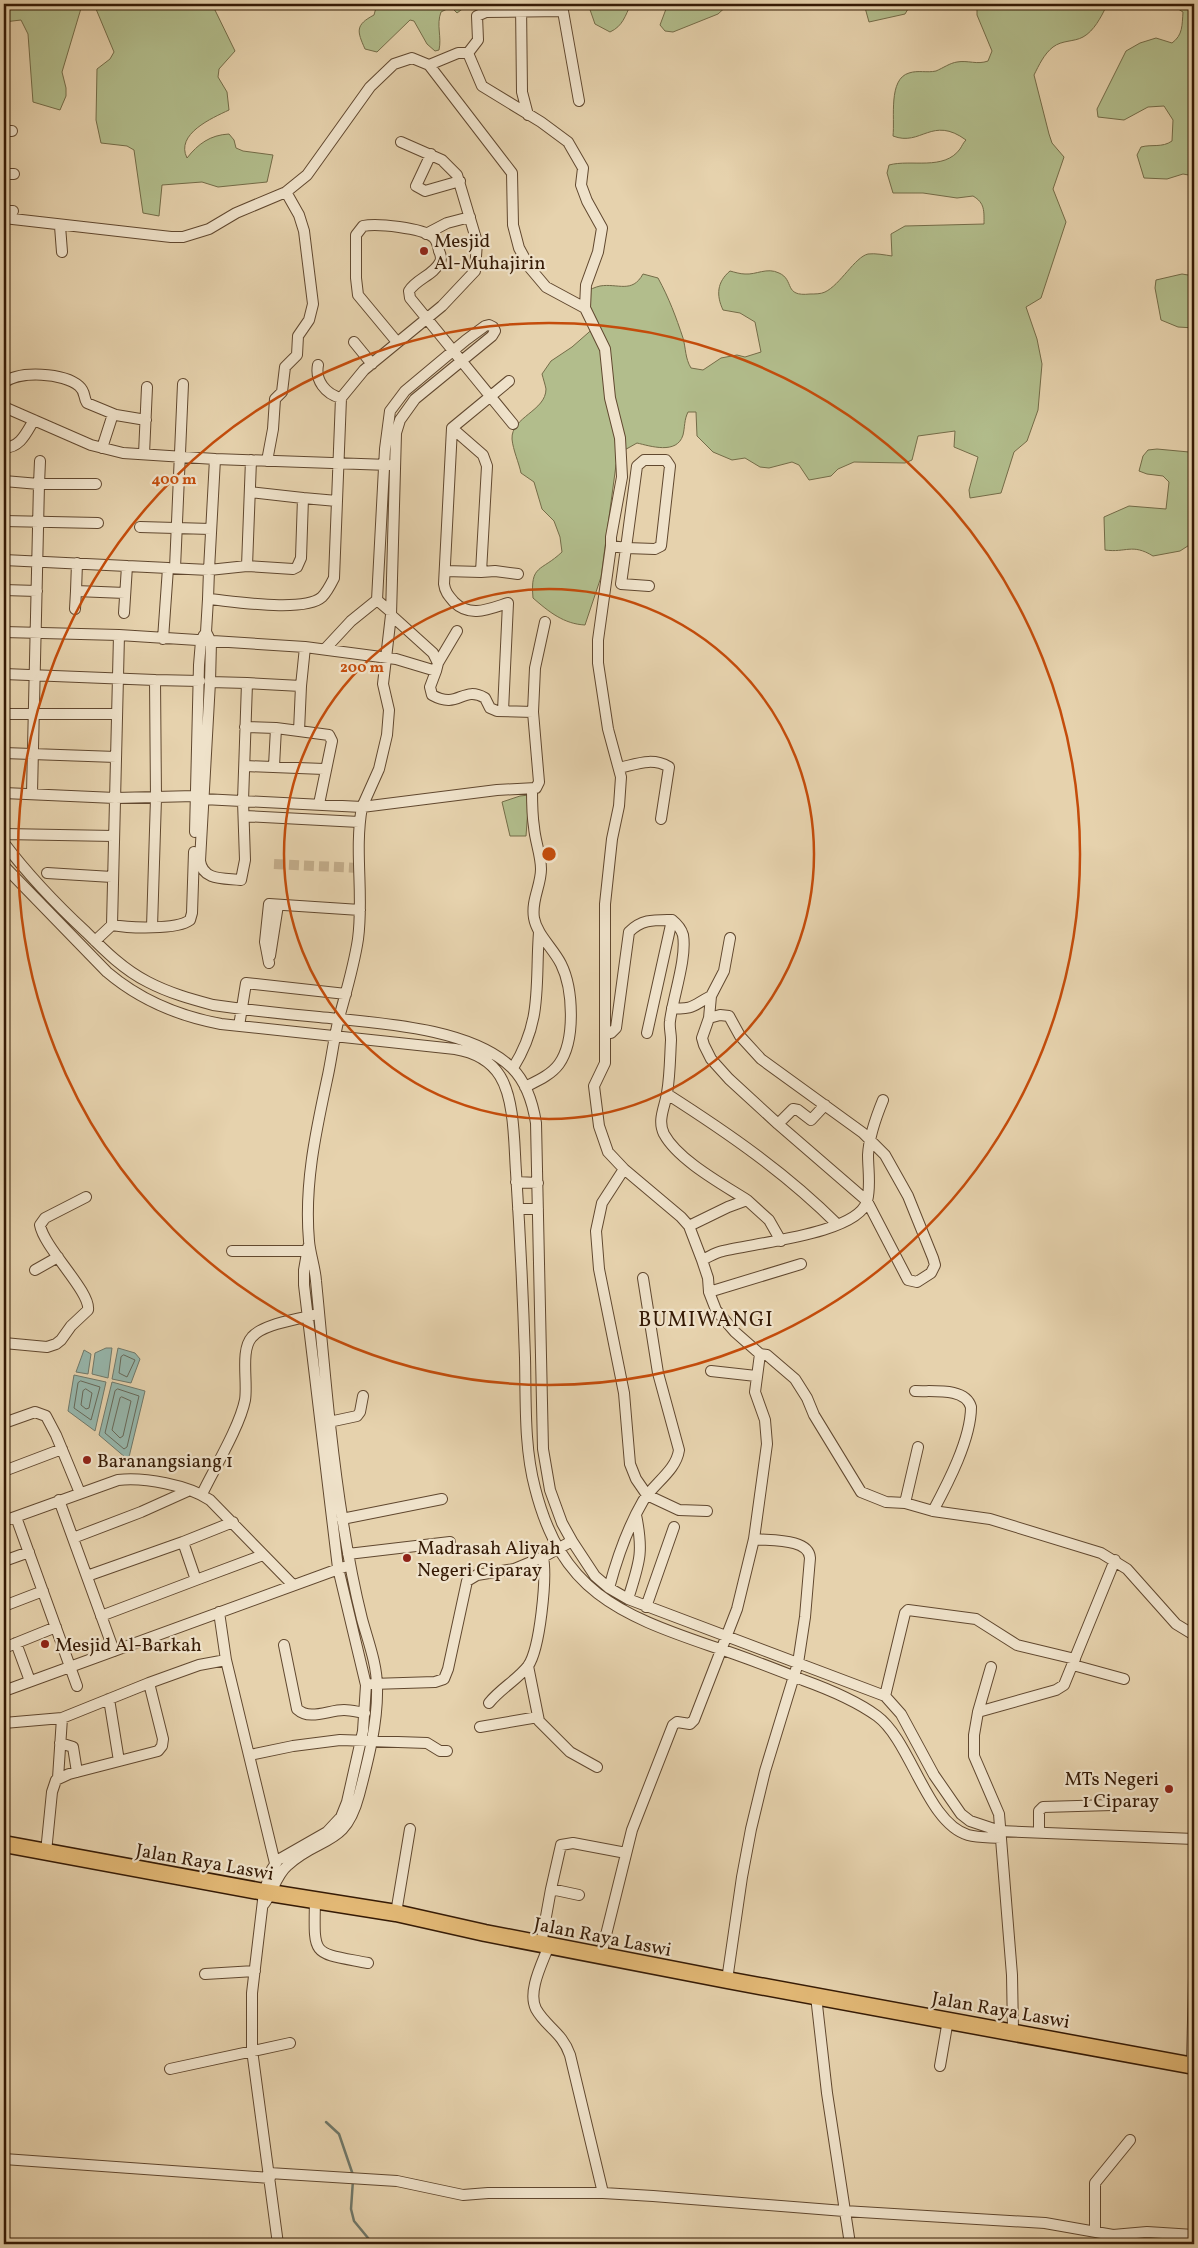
<svg xmlns="http://www.w3.org/2000/svg" width="1198" height="2248" font-family="Vollkorn,serif">
<style>
.green{fill:#b2bd8c;stroke:#746c48}
.water{fill:#96b7ad;stroke:#6f786a}
.lines{fill:none;stroke-linecap:round;stroke-linejoin:round}
.shore{stroke:#666859;stroke-width:1}
.stream{stroke:#6f786a;stroke-width:2.5}
.minor-tunnel{stroke:#c3ad8b;stroke-width:10;stroke-dasharray:10 5;stroke-linecap:butt}
.minor-casing{stroke:#61482f;stroke-width:12}
.primary-casing{stroke:#351a05;stroke-width:19}
.minor{stroke:#efe2ca;stroke-width:10}
.primary{stroke:#e3b976;stroke-width:16}
.ring{fill:none;stroke:#c44c0b;stroke-width:2.5}
.poi-dot{fill:#8f2418;stroke:#efe2ca;stroke-width:2}
.labels{text-anchor:middle;stroke-width:4.5;stroke-linejoin:round;paint-order:stroke}
.poi-label{font-size:19px;fill:#351a05;stroke:#efe2ca;text-anchor:start}
.street-label{font-size:19px;fill:#351a05;stroke:#efe2ca}
.quarter-label{font-size:21px;letter-spacing:1px;fill:#351a05;stroke:#efe2ca}
.centre{fill:#c44c0b;stroke:#efe2ca;stroke-width:2.5}
.ring-label{font-size:15px;text-anchor:middle;font-weight:bold;fill:#c44c0b;stroke:#efe2ca;stroke-width:4.5;stroke-linejoin:round;paint-order:stroke}
</style>
<rect width="100%" height="100%" fill="#e6d2ad"/>
<filter id="stains"><feTurbulence type="fractalNoise" baseFrequency=".004" numOctaves="4"/><feColorMatrix values="0 0 0 0 .2 0 0 0 0 .09 0 0 0 0 .02 0 0 0 .5 -.17"/></filter>
<radialGradient id="worn" r=".72"><stop offset=".6" stop-color="#630" stop-opacity="0"/><stop offset="1" stop-color="#630" stop-opacity=".3"/></radialGradient>
<path class="green" d="M4 4H85L82 5 62 72 66 88V96L60 110 33 102 28 34 21 20 4 22Z
M91 4H212L235 51 219 69 218 77 227 92 229 110C212 118 175 134 187 158 198 144 210 135 229 134L234 140 236 148 243 151 273 155 267 182 218 187 202 182 162 185 159 216 143 213 134 150 127 146 101 143 96 120 97 69 110 59 114 52 96 9Z
M377 4H469L457 13 451 7 441 12C436 25 442 37 439 50L435 51 427 44 414 21 410 20 377 52 365 49C357 31 355 25 374 15Z
M588 4H631C625 16 623 26 610 32L595 24Z
M666 4H729L718 14 673 32 665 31 660 25 666 9Z
M864 4H911L905 14 869 22Z
M977 4H1090L1106 7C1101 17 1094 31 1083 37 1074 42 1062 40 1053 47 1044 54 1039 65 1034 75L1049 134 1052 143 1064 157 1053 189 1066 222 1041 298 1026 307 1037 339 1042 364 1038 410 1027 441 1014 452 1001 493 970 498 969 490 978 457 954 447 955 431 918 436 912 460 905 463 854 462 838 469 831 476 809 480 799 465 792 462 769 468 760 467 745 458 732 460 713 452 697 436 696 412H688C684 420 685 427 683 435 677 455 650 446 637 443L621 452 616 465 601 577 585 625C564 624 549 612 533 598 530 564 541 572 562 552L560 537 554 521 542 509 534 482 521 473C519 463 513 450 512 439 511 417 546 411 546 389 545 384 543 378 542 374L551 361 572 347 596 326 585 291C590 290 595 287 600 286 618 283 632 294 643 274L658 278C669 298 676 317 683 338 686 349 685 358 691 368L703 370 721 358 737 355 745 357 761 352 755 322 740 313 723 310C716 295 717 282 730 271 734 272 740 274 745 274 756 275 767 267 779 273 795 280 783 297 810 294 815 294 821 294 825 292 840 285 855 257 868 254 875 253 885 255 892 256L891 234 905 226 984 224C984 211 985 203 973 196L957 198 923 193H893L887 173 889 165C911 159 944 171 960 149 962 146 963 143 966 140 932 115 921 147 893 136 895 118 888 79 909 73 918 70 927 73 936 71 943 68 950 63 957 62 968 60 977 65 988 61L992 51 977 15Z
M1170 4H1194V176L1183 174 1167 179 1144 178 1137 155 1141 147C1152 144 1162 148 1172 141L1173 120 1164 106 1148 107 1124 120 1098 117 1097 109 1126 51 1140 43 1156 38 1172 43C1183 35 1182 25 1183 12Z
M1182 274 1194 276V328L1178 327 1161 320 1155 288 1156 280Z
M1157 449 1189 452 1194 468V542L1180 551 1153 556C1132 543 1126 553 1105 550L1104 517 1129 506 1166 509 1169 482 1163 476 1147 474 1139 471 1143 456 1148 450Z
M529 795 526 836H510L502 802 520 796Z"/>
<path class="water" d="M106 1348H112L108 1378 92 1374 95 1353Z
M118 1348 135 1353 140 1359 131 1383 112 1379Z
M84 1350 91 1354 88 1374 76 1372Z
M74 1375 106 1382 95 1431 68 1411Z
M112 1382 145 1391 129 1457 126 1458 99 1435Z"/>
<g class="lines">
<path class="shore" d="M124 1355 135 1360 127 1377 119 1373 121 1357Z
M81 1381 100 1387 91 1420 74 1408 78 1383Z
M86 1389 92 1393 89 1408 86 1409 81 1405 83 1391Z
M118 1389 139 1396 127 1447 124 1449 105 1433 115 1391Z
M122 1397 131 1401 123 1436 120 1438 112 1430 120 1398Z"/>
<path class="stream" d="M326 2122 339 2134 353 2175
M353 2180 351 2209 354 2221 373 2244"/>
<path class="minor-tunnel" d="M274 864 358 868"/>
<g class="minor-casing">
<path id="minor" d="M521 4 522 92 528 115
M563 11 579 101
M468 53 482 86 541 122 568 142 583 168 581 185 587 201 602 228 598 252 586 285 585 308 605 349 610 398 620 438 622 477 611 537V546L598 640V663L608 729 621 777 619 806 612 839 605 904V1063L594 1086 599 1126 608 1152 624 1169 681 1217 689 1226 702 1260 708 1278 709 1292 716 1310 735 1332 760 1354 767 1355 795 1379 807 1398 814 1415 861 1492 886 1502 905 1503 933 1511 990 1519 1101 1553 1127 1569 1176 1624 1194 1635
M468 53 478 40 477 16 486 12 563 11 561 4
M429 65 512 173 513 225 519 248 530 268 546 287 585 308
M4 131H12
M431 154 416 186 425 191 460 181
M4 174H14
M4 211H13
M4 218 171 237H183L209 229 236 213 286 192 307 175 370 87 394 64 412 58 429 65 458 53H468
M60 226 62 252
M426 234 447 223 470 217
M354 342 372 364
M397 342 358 295 356 278V235L363 226C377 223 422 228 433 237 437 240 438 246 439 251 441 255 442 258 440 262 434 275 416 279 409 291L410 298 513 424
M318 365C315 380 325 394 341 398
M4 383C19 370 64 373 79 386 86 392 83 397 87 403L116 415 146 420
M4 407 91 445 123 453 215 459 209 570 247 566
M452 428 483 455 487 466 481 572 495 571 518 574
M4 448C21 447 26 433 34 420
M102 448 113 414
M144 454 147 387
M215 459 389 465
M251 460 247 566 293 569 297 567 301 558 303 498 337 501
M644 460H666L670 466 661 546 655 549 626 548 637 466Z
M267 461 273 429 275 399 282 392 285 367 297 355 298 336 309 320 313 304 304 231 299 215 286 192
M4 481 39 484 40 461
M250 492 303 498
M4 521 98 523
M140 527 211 529
M611 546 626 548 621 584 649 586
M4 560 209 570 208 599
M175 568 183 384
M445 571 481 572
M4 590 37 591
M76 591 77 563
M75 609 76 591 125 593
M124 613 127 566
M391 615 433 653 438 663 436 671
M4 632 119 635 305 647 396 659 436 671 430 687 432 695C459 710 462 685 485 698L490 708 497 711 533 712 539 782 536 788 497 790 362 807C354 851 364 895 358 939 354 966 346 992 339 1018 334 1037 332 1056 328 1075 316 1131 304 1184 309 1241 310 1254 315 1267 316 1281 324 1362 330 1442 343 1523 348 1555 354 1587 362 1619 368 1641 377 1664 377 1687 378 1722 368 1761 359 1795 345 1848 321 1835 288 1865 276 1875 273 1892 264 1904
M119 635 112 925C129 928 177 930 190 920L192 913 194 852
M163 639 168 568
M305 647 301 686 247 683 243 801 245 860 241 880C224 878 203 881 200 861L210 682 211 642 206 632 208 599C232 601 304 613 322 597 327 592 331 584 334 578L341 398 364 370 442 306 475 271 477 242 457 175 442 160 401 142
M325 649 351 621 377 600 391 612
M438 663 457 631
M4 674 155 680
M210 682 247 683
M301 686 299 731 329 735 332 741 319 804
M503 711 508 603C489 609 470 618 454 602 449 596 445 592 444 584L452 428 509 381
M533 712 535 668 545 622
M4 714H117
M245 727 276 728
M4 753 116 757
M245 766 324 769
M274 766 276 728 299 731
M619 768C637 764 652 757 669 767L661 819
M4 793 115 798 195 796
M32 793 39 484H96
M203 799 362 807 379 769 387 735 389 710 383 684 391 615 396 433 400 420 415 399 492 336 495 331 493 327 489 325 485 326 466 340 405 391 390 411 385 449 377 600
M244 816 359 822
M195 832 199 665 201 641 204 635
M4 834 114 836
M4 843C29 876 56 904 86 932 105 951 124 970 148 982 169 993 191 999 213 1005 248 1010 284 1014 319 1017 376 1023 470 1027 512 1068 526 1082 533 1104 536 1123L543 1449 550 1490 562 1523 572 1541 595 1576 609 1588 628 1599 885 1696 901 1714 934 1775 961 1814 970 1821 1000 1831 1194 1839
M4 866 107 972C140 1000 178 1016 221 1024L455 1049C473 1052 490 1060 500 1076 515 1100 514 1145 516 1172 520 1234 523 1296 525 1358 526 1401 524 1447 535 1488 561 1591 618 1614 711 1646 742 1656 773 1668 803 1680 828 1689 855 1700 877 1716 911 1741 927 1823 968 1835 979 1838 990 1837 1001 1838
M47 873 112 877
M152 927 156 798 155 680 200 681
M95 941 112 925
M270 956 278 905
M269 963 265 942 269 904 360 910
M711 996 724 971 730 938
M672 1008C694 1010 693 1005 711 996L709 1018 702 1038 704 1045 711 1059 729 1079 778 1124 867 1201 908 1280 917 1282 931 1273 935 1265 933 1258 908 1196 885 1155 863 1133 761 1059 740 1036 729 1016 720 1015 709 1018
M239 1026 246 983 346 994
M605 1033H611L616 1028 629 932C642 919 654 920 672 920 677 924 681 928 683 935 687 958 673 997 670 1021 669 1027 671 1033 671 1040 670 1057 670 1076 667 1093 665 1107 657 1120 664 1134 678 1160 722 1184 747 1200
M647 1033 672 920
M513 1068C543 1020 535 985 539 932
M525 1087C537 1081 551 1075 559 1064 576 1040 573 988 561 964 553 948 537 935 534 918 531 900 541 886 541 869 541 855 535 841 534 827 532 815 532 802 532 789
M667 1094C728 1133 786 1173 837 1224
M778 1124 793 1109 798 1110 811 1120 825 1105
M624 1169 602 1203 596 1231 599 1269 624 1393 630 1464 636 1479 647 1495 679 1510 707 1511
M516 1182 538 1183
M518 1209H538
M689 1226 728 1207 747 1200 769 1220 781 1241
M232 1251H310
M702 1260C709 1257 716 1252 723 1251 753 1243 858 1234 867 1201 871 1187 868 1169 868 1155 869 1136 876 1117 883 1100
M35 1270 58 1257
M709 1292 801 1264
M4 1343 47 1347 56 1344 61 1340 71 1326 88 1310C91 1292 44 1248 40 1225L45 1218 86 1197
M711 1371 756 1376
M915 1391C932 1392 965 1387 971 1407 971 1439 948 1483 933 1511
M329 1422 357 1416 360 1412 363 1396
M4 1423 35 1412 46 1416 56 1435 80 1493
M4 1471 62 1449
M202 1494C214 1469 240 1426 245 1400 248 1382 240 1350 252 1337 263 1324 296 1320 313 1315
M59 1500 114 1651
M905 1503 918 1447
M16 1517 77 1686
M342 1519 442 1499
M4 1521 118 1480C144 1477 188 1485 210 1500L293 1585
M73 1538 141 1512 190 1490
M348 1554 450 1542
M4 1561 29 1552
M87 1576 183 1542
M196 1580 263 1555
M609 1588C617 1558 628 1527 643 1501 654 1483 676 1471 679 1450L658 1373 643 1278
M628 1599C639 1563 644 1554 636 1515
M4 1606 43 1591
M646 1607 674 1527
M219 1612 226 1660
M101 1616 196 1580 183 1542 233 1522
M16 1643 30 1681
M284 1645 297 1709C310 1721 328 1710 344 1710 351 1710 358 1712 365 1713
M4 1648 56 1627
M1073 1665 1124 1679
M528 1666 539 1721 570 1752 597 1767
M372 1684 435 1682 444 1679 448 1669 467 1581 477 1575 514 1569 543 1557
M4 1691 344 1567
M885 1696 905 1613 908 1610 976 1619 1017 1645 1075 1659
M109 1699 119 1761
M489 1703C500 1689 517 1680 528 1666 540 1649 547 1578 543 1557L572 1541
M978 1712 991 1667
M4 1723 62 1718 149 1683
M480 1727 538 1717
M60 1743 73 1747 77 1772
M250 1755 293 1746 340 1740 427 1743 440 1751H447
M58 1778 62 1718
M1039 1832V1811L1043 1807 1112 1805
M46 1852 52 1792 56 1780 69 1774 158 1751 162 1746 163 1739 149 1683 199 1665 226 1660 275 1863
M551 1889 561 1845 573 1843 626 1853
M315 1899C314 1958 311 1952 368 1963
M396 1913 410 1829
M541 1944 551 1889 579 1895
M549 1945C543 1962 527 1991 536 2009 546 2027 562 2032 570 2055L603 2193
M601 1955 632 1830 673 1725 677 1722 690 1724 694 1720 737 1609 754 1539
M205 1974 255 1971
M727 1980 742 1877 751 1829 765 1771 798 1663 805 1617 810 1558C809 1538 770 1541 754 1539L767 1444 765 1420 755 1392 760 1354
M816 1996 827 2093 850 2244
M1013 2031 1012 1975 999 1814 974 1756V1735L978 1712 1056 1690 1064 1685 1115 1560
M1192 2065 1194 1977
M940 2066 948 2020
M170 2069 290 2043
M4 2159 270 2178
M269 2173 397 2181 463 2195 488 2193H603L653 2196 844 2211 1045 2223 1113 2235 1147 2232 1194 2235
M1095 2231V2183L1130 2140
M278 2244 252 2050V1993L264 1892 272 1869 278 1860 327 1832 341 1817 347 1802 363 1731 366 1685 338 1568 304 1285V1270L308 1247"/>
</g>
<g class="primary-casing">
<path id="primary" d="M4 1844 264 1892 396 1913 485 1933 727 1980 1194 2066"/>
</g>
<use href="#minor" class="minor"/>
<use href="#primary" class="primary"/>
</g>
<g class="ring">
<circle cx="549" cy="854" r="265"/>
<circle cx="549" cy="854" r="531"/>
</g>
<g class="poi-dot">
<circle cx="424" cy="251" r="5"/>
<circle cx="87" cy="1460" r="5"/>
<circle cx="407" cy="1558" r="5"/>
<circle cx="45" cy="1644" r="5"/>
<circle cx="1169" cy="1789" r="5"/>
</g>
<g class="labels">
<g class="poi-label">
<text x="434" y="247">Mesjid<tspan x="434" dy="22">Al-Muhajirin</tspan></text>
<text x="97" y="1467">Baranangsiang 1</text>
<text x="417" y="1554">Madrasah Aliyah<tspan x="417" dy="22">Negeri Ciparay</tspan></text>
<text x="55" y="1651">Mesjid Al-Barkah</text>
<text x="1159" y="1785" text-anchor="end">MTs Negeri<tspan x="1159" dy="22">1 Ciparay</tspan></text>
</g>
<g class="street-label">
<text transform="translate(205 1861) rotate(10)" y="7">Jalan Raya Laswi</text>
<text transform="translate(603 1936) rotate(11)" y="7">Jalan Raya Laswi</text>
<text transform="translate(1001 2009) rotate(10)" y="7">Jalan Raya Laswi</text>
</g>
<g class="quarter-label">
<text x="706" y="1326">BUMIWANGI</text>
</g>
</g>
<circle cx="549" cy="854" r="8" class="centre"/>
<g class="ring-label">
<text x="174" y="484">400 m</text>
<text x="362" y="672">200 m</text>
</g>
<rect width="1198" height="2248" fill="none" stroke="#e6d2ad" stroke-width="20"/>
<rect x="5" y="5" width="1188" height="2238" fill="none" stroke="#351a05" stroke-width="2.5"/>
<rect x="10" y="10" width="1178" height="2228" fill="none" stroke="#351a05"/>
<rect width="100%" height="100%" filter="url(#stains)"/>
<rect width="100%" height="100%" fill="url(#worn)"/>
</svg>
